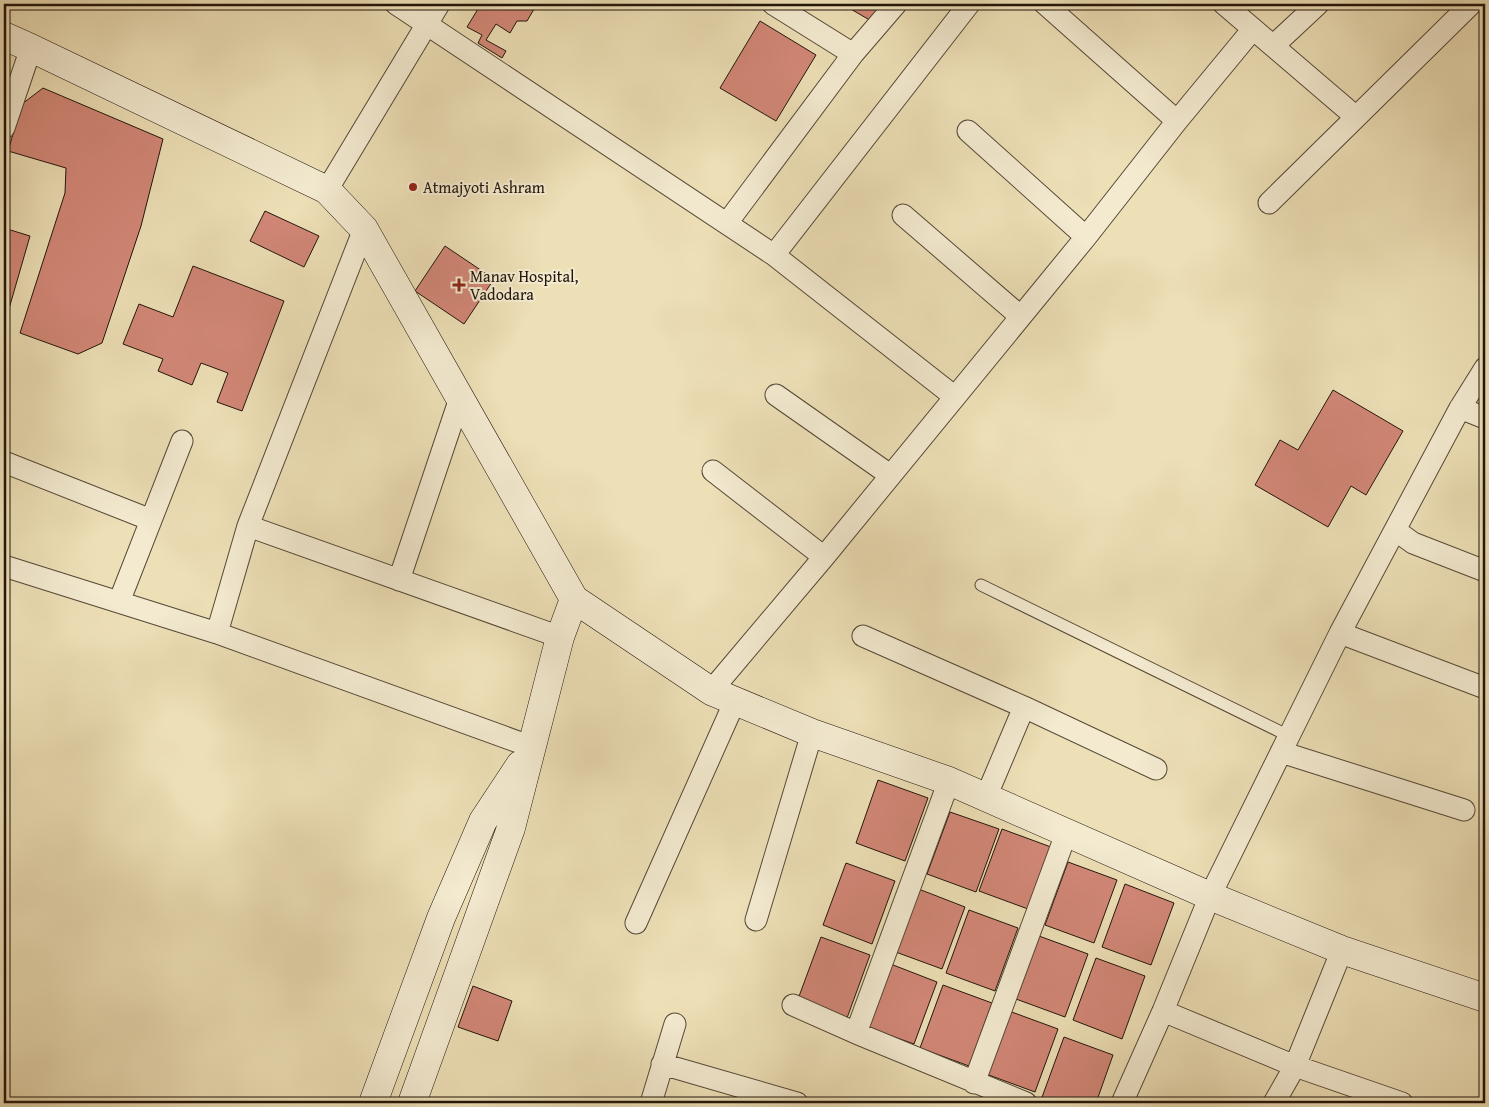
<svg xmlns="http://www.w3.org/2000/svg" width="1489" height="1107" font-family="'Gentium Book Plus',serif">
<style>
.building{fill:#d28777;stroke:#21150a}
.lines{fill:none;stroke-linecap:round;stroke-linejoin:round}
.lane-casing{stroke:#544835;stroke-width:13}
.street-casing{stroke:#544835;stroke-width:23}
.secondary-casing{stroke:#21150a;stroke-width:29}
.lane{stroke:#f3ead0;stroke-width:11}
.street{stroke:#f3ead0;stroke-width:21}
.secondary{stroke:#f3ead0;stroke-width:28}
.poi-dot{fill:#8f2418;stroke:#f3ead0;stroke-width:2}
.labels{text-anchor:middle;stroke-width:4;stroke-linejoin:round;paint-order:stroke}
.poi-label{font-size:16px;fill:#21150a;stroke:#f3ead0;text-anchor:start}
</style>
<rect width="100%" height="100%" fill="#eddfb6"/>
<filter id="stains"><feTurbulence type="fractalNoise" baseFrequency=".004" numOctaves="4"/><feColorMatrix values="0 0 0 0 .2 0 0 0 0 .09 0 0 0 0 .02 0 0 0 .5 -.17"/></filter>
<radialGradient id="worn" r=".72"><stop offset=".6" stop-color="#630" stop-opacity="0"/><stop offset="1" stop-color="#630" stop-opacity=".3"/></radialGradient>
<path class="building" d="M481 4H537L527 21H517L510 33 496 24 486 40 506 51 502 58 478 43 482 35 467 27Z
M852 4H874L881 8 873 22 849 8Z
M760 21 816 55 776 121 720 88Z
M43 88 163 139 141 226 102 343 78 354 20 333 65 193 66 168 8 151 22 104Z
M265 211 319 236 304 267 250 241Z
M4 228 30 236 4 326Z
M445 246 494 279 464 324 415 291Z
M193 266 284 301 242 411 217 402 228 373 201 363 192 385 158 371 163 359 123 344 139 304 173 317Z
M1333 390 1403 431 1366 495 1351 486 1328 527 1255 485 1280 440 1298 450Z
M878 780 928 798 905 861 856 843Z
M950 812 999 829 976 892 927 874Z
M1002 829 1051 847 1028 909 979 891Z
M1068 862 1117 880 1094 943 1045 925Z
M846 863 895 881 872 944 823 925Z
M1125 884 1174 903 1151 965 1102 947Z
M916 888 965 907 942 969 893 951Z
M969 910 1018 928 995 991 946 973Z
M1039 936 1088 954 1065 1017 1016 999Z
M821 937 870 955 847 1018 798 999Z
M1096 958 1145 976 1122 1039 1073 1020Z
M888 963 937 982 914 1044 864 1026Z
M943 985 992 1003 969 1066 920 1048Z
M473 986 512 1001 498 1041 458 1027Z
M1009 1011 1058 1029 1035 1092 986 1074Z
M1064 1037 1113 1055 1096 1103H1051L1041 1100Z"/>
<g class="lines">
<g class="lane-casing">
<path id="lane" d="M981 585 1289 736"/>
</g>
<g class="street-casing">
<path id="street" d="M396 4 774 255 969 4
M773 4 853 54
M1045 4 1177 121
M1224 4 1356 117
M1273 46 1318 4
M4 128 31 48
M968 131 1086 237
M327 190 439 4
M1269 203 1471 4
M903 215 1020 316
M727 223 853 54 896 4
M774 255 955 397
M776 395 890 475
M1460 408 1485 418
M4 462 151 520
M713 471 824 557
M248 526 560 637
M1395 530 1413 543 1485 571
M4 566 217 633 532 747
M399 580 460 398
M119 602 182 441
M217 633 248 526 364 229
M1340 633 1485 688
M863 636 1024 707 1156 769
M711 691 824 557 1086 237 1177 121 1253 29
M1281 752 1464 810
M986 797 1024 707
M756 920 812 733
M636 923 735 701
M793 1005 856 1033 1026 1103
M1163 1011 1295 1066 1402 1103
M856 1033 949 781
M662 1064 797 1103
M974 1083 1066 834
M651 1103 675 1024
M1122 1103 1163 1011 1210 896 1289 736 1340 633 1460 408 1485 368
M1274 1103 1295 1066 1342 950"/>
</g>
<g class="secondary-casing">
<path id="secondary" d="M4 36 31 48 327 190 364 229 574 599 711 691 812 733 949 781 1210 896 1342 950 1485 998
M373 1103 441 918 483 821 520 765
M412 1103 511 828 560 637 574 599"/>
</g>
<use href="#lane" class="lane"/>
<use href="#street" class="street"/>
<use href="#secondary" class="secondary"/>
</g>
<g class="poi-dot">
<circle cx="413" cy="187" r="5"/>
<path d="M456.5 277.5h5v5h5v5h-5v5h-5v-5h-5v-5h5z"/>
</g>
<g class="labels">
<g class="poi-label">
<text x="423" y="193">Atmajyoti Ashram</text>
<text x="470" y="282">Manav Hospital,<tspan x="470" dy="18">Vadodara</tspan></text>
</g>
</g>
<rect width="1489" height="1107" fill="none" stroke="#eddfb6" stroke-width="20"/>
<rect x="5" y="5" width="1479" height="1097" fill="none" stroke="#21150a" stroke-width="2.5"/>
<rect x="10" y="10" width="1469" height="1087" fill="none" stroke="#21150a"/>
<rect width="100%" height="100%" filter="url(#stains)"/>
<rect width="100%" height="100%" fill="url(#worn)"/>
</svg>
